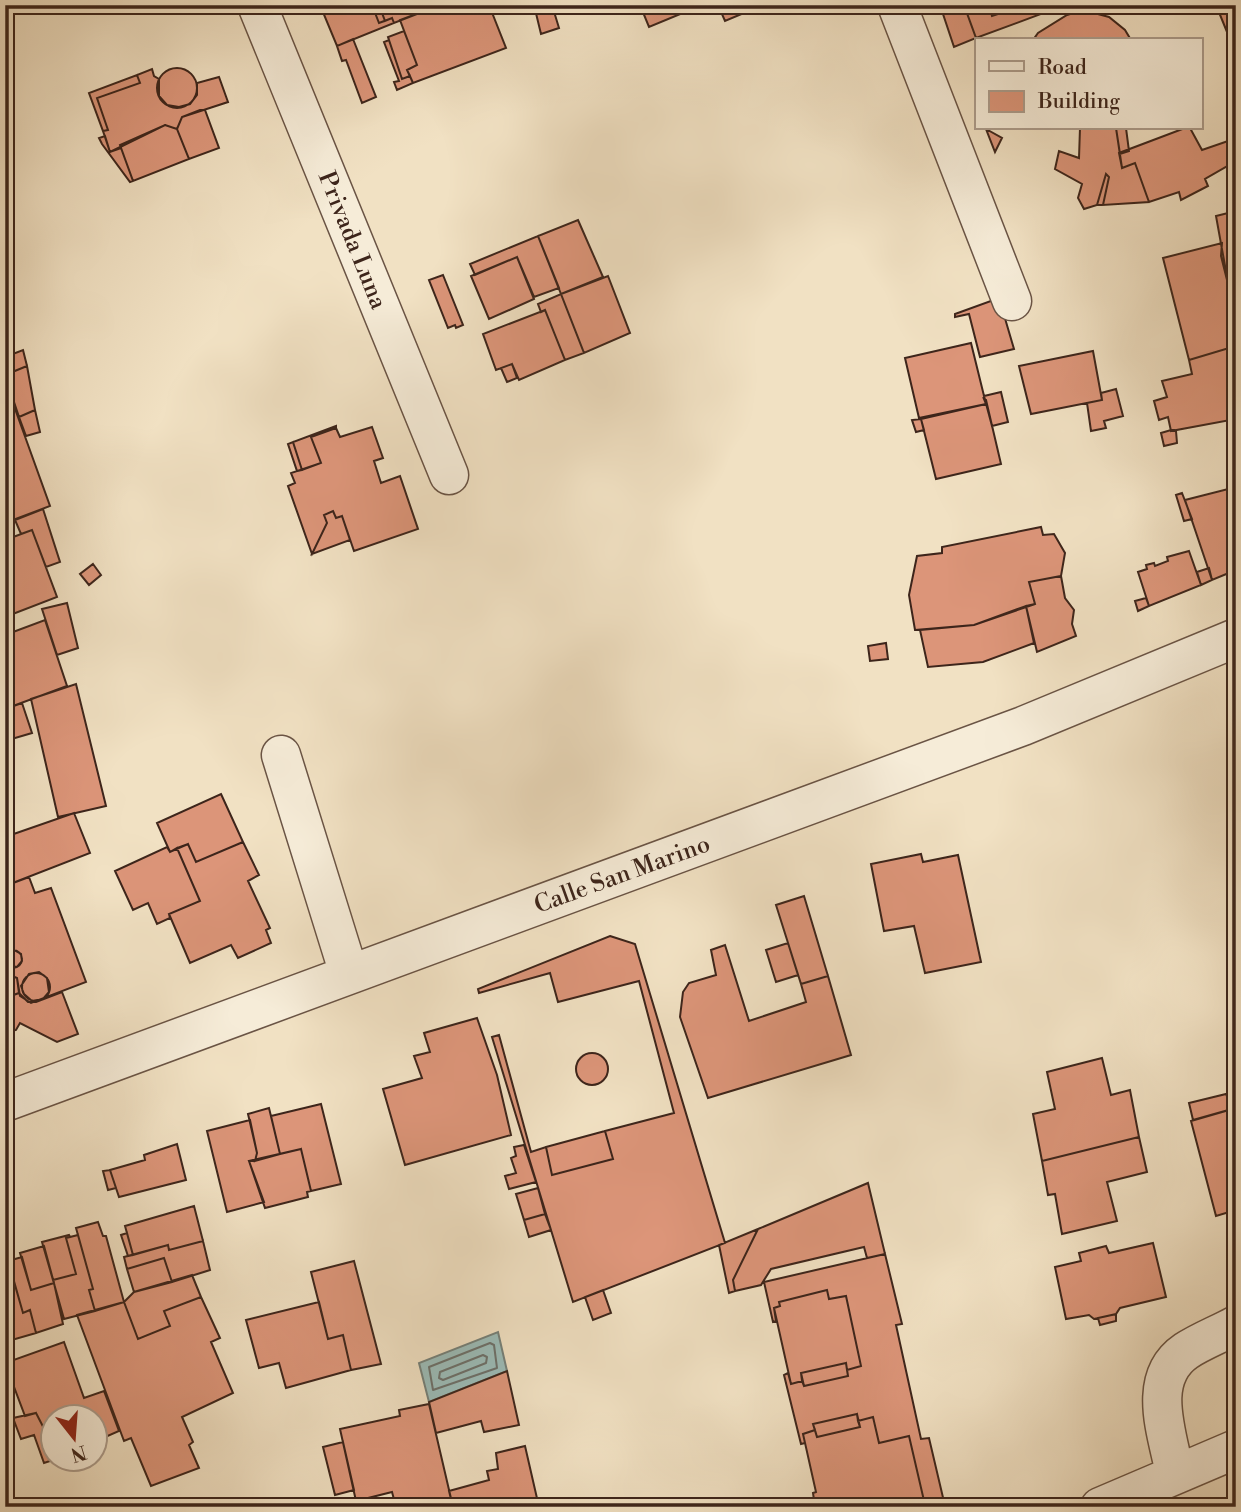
<svg xmlns="http://www.w3.org/2000/svg" width="1241" height="1512" font-family="'Libre Bodoni',serif">
<style>
.water{fill:#9bbcb8;stroke:#758079;stroke-width:2}
.lines{fill:none;stroke-linecap:round;stroke-linejoin:round}
.shore{stroke:#6c706a;stroke-width:2}
.building{fill:#dc9579;stroke:#3d251b;stroke-width:2;fill-rule:evenodd}
.minor-casing{stroke:#6a5445;stroke-width:41}
.minor{stroke:#f6ecd8;stroke-width:38}
.labels{text-anchor:middle;stroke-width:7;stroke-linejoin:round;paint-order:stroke}
.street-label{font-size:24px;fill:#3d251b;stroke:#f6ecd8}
</style>
<rect width="100%" height="100%" fill="#f1e1c3"/>
<filter id="stains"><feTurbulence type="fractalNoise" baseFrequency=".00286" numOctaves="4"/><feColorMatrix values="0 0 0 0 .2 0 0 0 0 .09 0 0 0 0 .02 0 0 0 .5 -.17"/></filter>
<radialGradient id="worn" r=".72"><stop offset=".6" stop-color="#630" stop-opacity="0"/><stop offset="1" stop-color="#630" stop-opacity=".3"/></radialGradient>
<path class="water" d="M498 1332 507 1371 429 1402 419 1363Z"/>
<g class="lines">
<path class="shore" d="M490 1343 494 1345 497 1368 433 1390 429 1367Z
M483 1355 487 1357 486 1363 443 1380 439 1378 440 1372Z"/>
</g>
<path class="building" d="M320 5H372L379 23 392 18 394 23 337 46Z
M372 5H379L385 21 379 23Z
M379 5H440L394 23 392 18 385 21Z
M440 5H489L506 48 413 83 407 70 417 65 400 20Z
M534 5H552L559 28 541 34Z
M640 5H702L649 27Z
M718 5H763L725 21Z
M940 5H964L976 38 954 47Z
M964 5H989L992 16 1025 5H1038L1041 14 976 38Z
M989 5H1025L992 16Z
M1216 5H1236V54Z
M1083 10 1109 17 1125 30 1131 40H1033L1038 33 1067 15Z
M404 31 417 65 407 70 410 76 402 79 388 37Z
M353 39 376 97 362 103 346 60 342 61 337 46Z
M389 40 402 79 410 76 413 83 397 90 394 82 399 81 384 42Z
M157 88a20 20 0 1 1 40 0a20 20 0 1 1-40 0Z
M152 69 154 76 159 79V96L167 105 179 107 190 104 197 95V83L219 77 228 102 182 117 177 129 165 125 110 152 103 131 108 130 97 98 140 83 137 75Z
M137 75 140 83 97 98 108 130 103 131 89 93Z
M200 110H205L219 148 189 159 177 129 182 117Z
M165 125 177 129 189 159 133 181 120 145Z
M1080 128H1116L1122 168 1135 163 1149 202 1103 205 1109 177 1106 174 1097 205 1084 209 1078 198 1082 184 1055 169 1059 151 1079 158Z
M1116 128H1126L1129 151 1120 154Z
M1185 128H1190L1202 150 1228 141 1236 161 1205 179 1208 186 1181 200 1179 192 1149 202 1135 163 1122 168 1119 153Z
M986 129 1002 138 995 152Z
M105 136 110 152 121 148 133 181 130 182 102 144 99 138Z
M1106 174 1109 177 1103 205H1097Z
M1236 211V294L1229 288 1216 216Z
M578 220 603 277 561 294 538 236Z
M538 236 559 288 534 297 517 257 475 275 470 264Z
M1222 243 1221 256 1229 288 1236 294V360L1232 361 1229 348 1189 360 1163 258Z
M517 257 534 299 489 319 471 276Z
M443 275 463 325 456 328 455 325 448 328 429 280Z
M608 276 630 333 584 353 561 294Z
M561 294 584 353 565 360 545 310 541 312 538 304Z
M999 298 1014 349 980 357 969 314 955 317V314Z
M545 310 565 360 519 380 512 364 496 370 483 334Z
M971 343 986 404 919 418 905 358Z
M1229 348 1236 378V419L1171 431 1168 417 1159 420 1154 401 1167 397 1162 381 1192 374 1189 360Z
M23 350 27 366 5 375V357Z
M1093 351 1102 400 1031 414 1019 366Z
M512 364 517 378 507 382 501 368Z
M27 366 35 410 19 417 5 375Z
M5 381 50 506 5 523Z
M1116 389 1123 416 1104 421 1106 428 1091 431 1087 403 1102 400 1101 393Z
M1001 392 1008 422 992 426 984 396Z
M984 399 986 400 1001 464 936 479 921 419 986 404Z
M35 410 40 432 26 436 19 417Z
M921 419 924 430 916 432 912 420Z
M336 426V428L311 437 321 463 302 470 293 442Z
M372 427 383 458 374 461 381 483 400 476 418 529 354 551 342 516 336 518 333 511 324 515 327 523 312 554 288 486 295 483 291 473 321 463 311 437 336 428 340 437Z
M1171 430 1176 431 1177 443 1164 446 1161 433Z
M293 442 302 470 297 471 288 444Z
M1236 487V570L1212 580 1185 500Z
M1182 493 1192 519 1184 521 1176 495Z
M43 509 60 562 46 567 32 530 21 534 15 520Z
M333 511 336 518 342 516 350 540 312 554 327 523 324 515Z
M1041 527 1043 535 1054 534 1065 553 1061 576 1029 582 1035 604 974 625 915 630 909 595 917 556 942 553V547Z
M32 530 57 597 5 617V540Z
M1189 551 1201 585 1149 606 1138 572 1147 569 1146 565 1154 563 1155 566 1168 561 1167 557Z
M93 564 101 575 89 585 80 574Z
M1209 568 1212 580 1201 585 1197 572Z
M1061 576 1065 598 1074 610 1072 624 1076 636 1037 652 1026 606 1035 604 1029 582Z
M1146 598 1149 606 1138 611 1135 601Z
M67 603 78 648 57 655 42 609Z
M1026 606 1034 643 983 662 928 667 920 630 974 625Z
M45 620 67 686 5 709V635Z
M886 643 888 659 870 661 868 646Z
M76 684 106 806 58 817 31 699Z
M22 703 32 733 5 741V709Z
M221 794 243 842 196 862 188 844 170 852 157 823Z
M74 813 90 853 5 886V837Z
M243 842 259 875 248 881 270 928 266 930 271 943 238 958 231 945 190 963 169 914 200 901 177 848 188 844 196 862Z
M167 847 170 852 177 848 200 901 169 914 170 918 157 924 148 903 133 910 115 871Z
M921 854 923 862 958 855 981 962 925 973 914 926 884 931 871 864Z
M29 877 35 893 51 888 86 982 31 1003 20 996 17 978 5 973V965L17 967 22 961 21 954 14 950 5 954V886ZM39 972 47 978 49 992 43 999 32 1001 24 994 21 986 29 974Z
M804 896 828 976 801 984 776 905Z
M610 936 635 944 725 1243 573 1302 492 1037 499 1035 531 1152 546 1147 552 1175 613 1159 605 1131 674 1113 639 981 558 1002 550 973 479 993 478 989Z
M788 943 798 975 776 982 766 950Z
M725 945 749 1021 806 1002 801 984 828 976 851 1055 708 1098 680 1017 683 992 689 983 716 975 711 950Z
M4 959a9 9 0 1 1 18 0a9 9 0 1 1-18 0Z
M5 973 17 978 19 993 5 998Z
M22 987a14 14 0 1 1 28 0a14 14 0 1 1-28 0Z
M62 992 78 1034 57 1042 20 1023 16 1030 5 1033V998L19 993 28 1002H36Z
M477 1018 497 1075 511 1135 405 1165 383 1089 422 1078 414 1056 430 1052 424 1033Z
M576 1069a16 16 0 1 1 32 0a16 16 0 1 1-32 0Z
M1102 1058 1111 1095 1130 1090 1139 1137 1042 1161 1033 1114 1055 1109 1047 1072Z
M1226 1094 1232 1109 1193 1120 1189 1103Z
M321 1104 341 1184 311 1191 301 1149 280 1154 271 1116Z
M269 1108 280 1154 255 1161 257 1153 248 1114Z
M1236 1108V1210L1216 1216 1191 1121Z
M250 1120 257 1153 255 1161H249L264 1202 227 1212 207 1131Z
M605 1131 613 1159 552 1175 546 1147Z
M1139 1137 1147 1172 1107 1182 1117 1221 1062 1234 1055 1194 1048 1195 1042 1161Z
M177 1144 186 1180 119 1197 110 1170 145 1160 144 1155Z
M524 1145 536 1182 509 1189 505 1176 516 1173 511 1158 516 1156 514 1147Z
M301 1149 311 1191 307 1192 308 1197 265 1208 249 1161Z
M110 1170 116 1188 108 1190 103 1171Z
M868 1183 885 1254 867 1258 864 1247 771 1269 761 1285 735 1291 733 1280 758 1229Z
M538 1188 545 1214 524 1220 516 1194Z
M194 1206 203 1241 169 1250 168 1245 133 1255 125 1226Z
M545 1214 551 1230 529 1237 524 1220Z
M98 1222 103 1236H106L124 1302 95 1311 89 1290 93 1289 76 1228Z
M758 1229 733 1280 735 1291 729 1293 719 1245Z
M127 1233 133 1255 128 1256 121 1235Z
M69 1235 70 1237 66 1238 76 1274 53 1280 42 1242Z
M78 1235 93 1289 89 1290 95 1311 64 1319 53 1280 76 1274 66 1238Z
M203 1241 210 1270 172 1282 164 1258 127 1269 124 1257 168 1245 169 1250Z
M1153 1243 1166 1297 1120 1308 1116 1314 1094 1319 1089 1315 1066 1319 1055 1267 1081 1261 1079 1253 1106 1246 1109 1253Z
M44 1246 54 1283 31 1290 20 1253Z
M885 1254 902 1324 896 1325 921 1439 929 1438 945 1506 919 1507 925 1505 909 1436 879 1443 873 1417 858 1421 857 1414 813 1424 815 1430 803 1434 805 1443 801 1444 784 1375 788 1373 791 1384 802 1381 804 1386 848 1376 847 1370 861 1366 846 1296 829 1299 827 1290 779 1302 780 1306 774 1308 776 1321 773 1322 764 1282Z
M22 1257 31 1290 54 1283 63 1324 36 1333 30 1310 23 1313 8 1261Z
M164 1258 172 1282 134 1292 127 1269Z
M354 1261 381 1364 351 1370 343 1335 328 1339 311 1272Z
M10 1267 23 1313 30 1310 36 1333 5 1342V1269Z
M192 1275 201 1297 164 1311 170 1326 138 1339 124 1302 134 1292Z
M603 1290 611 1313 593 1320 585 1297Z
M827 1290 829 1299 846 1296 861 1366 847 1370 846 1363 801 1373 802 1381 791 1384 774 1308 780 1306 779 1302Z
M201 1297 220 1338 211 1342 233 1393 182 1417 193 1442 189 1445 199 1468 151 1486 131 1438 124 1441 77 1315 124 1302 138 1339 170 1326 164 1311Z
M319 1302 328 1339 343 1335 351 1370 286 1388 279 1363 259 1368 246 1320Z
M1116 1314V1321L1100 1325 1098 1318Z
M64 1342 84 1398 104 1391 119 1431 94 1442V1418H52V1444L36 1413 25 1416 5 1363Z
M846 1363 848 1376 804 1386 801 1373Z
M507 1371 519 1425 484 1432 481 1421 436 1433 429 1402Z
M429 1404 453 1507H396L392 1492 356 1501 340 1429 400 1416 399 1410Z
M36 1413 52 1444 53 1460 44 1463 34 1435 21 1439 13 1418Z
M857 1414 860 1427 817 1437 813 1424Z
M873 1417 879 1443 909 1436 925 1505 841 1507 834 1502 832 1507H815L813 1493 816 1492 803 1434 815 1430 817 1437 860 1427 858 1421Z
M343 1442 354 1490 335 1495 323 1447Z
M525 1446 539 1507H453L449 1491 489 1480 487 1471 498 1469 496 1453Z"/>
<g class="lines">
<g class="minor-casing">
<path id="minor" d="M257 5 449 475
M897 5 1012 301
M281 755 349 974
M5 1102 1023 726 1236 638
M1175 1474C1168 1435 1145 1379 1186 1351 1201 1341 1220 1334 1236 1325
M1100 1507 1236 1449"/>
</g>
<use href="#minor" class="minor"/>
</g>
<g class="labels">
<g class="street-label">
<text transform="translate(353 240) rotate(68)" y="8">Privada Luna</text>
<text transform="translate(622 874) rotate(-20)" y="8">Calle San Marino</text>
</g>
</g>
<rect width="1241" height="1512" fill="none" stroke="#f1e1c3" stroke-width="28"/>
<rect x="7" y="7" width="1227" height="1498" fill="none" stroke="#3d251b" stroke-width="3.5"/>
<rect x="14" y="14" width="1213" height="1484" fill="none" stroke="#3d251b" stroke-width="2"/>
<rect x="975" y="38" width="228" height="91" fill="#f6ecd8" stroke="#ac9c8c" stroke-width="2"/>
<rect x="989" y="61" width="35" height="10" fill="#f6ecd8" stroke="#ac9c8c" stroke-width="2"/>
<text x="1038" y="74" font-size="21" fill="#3d251b">Road</text>
<rect x="989" y="91" width="35" height="21" fill="#dc9579" stroke="#ac9c8c" stroke-width="2"/>
<text x="1038" y="108" font-size="21" fill="#3d251b">Building</text>
<g transform="translate(74 1438) rotate(163)"><circle r="33" fill="#f6ecd8" stroke="#ac9c8c" stroke-width="2"/>
<path d="M0-5L12 26L0 18L-12 26Z" fill="#8f2418"/>
<text y="-10" font-size="19" font-weight="bold" text-anchor="middle" fill="#3d251b">N</text>
</g>
<rect width="100%" height="100%" filter="url(#stains)"/>
<rect width="100%" height="100%" fill="url(#worn)"/>
</svg>
